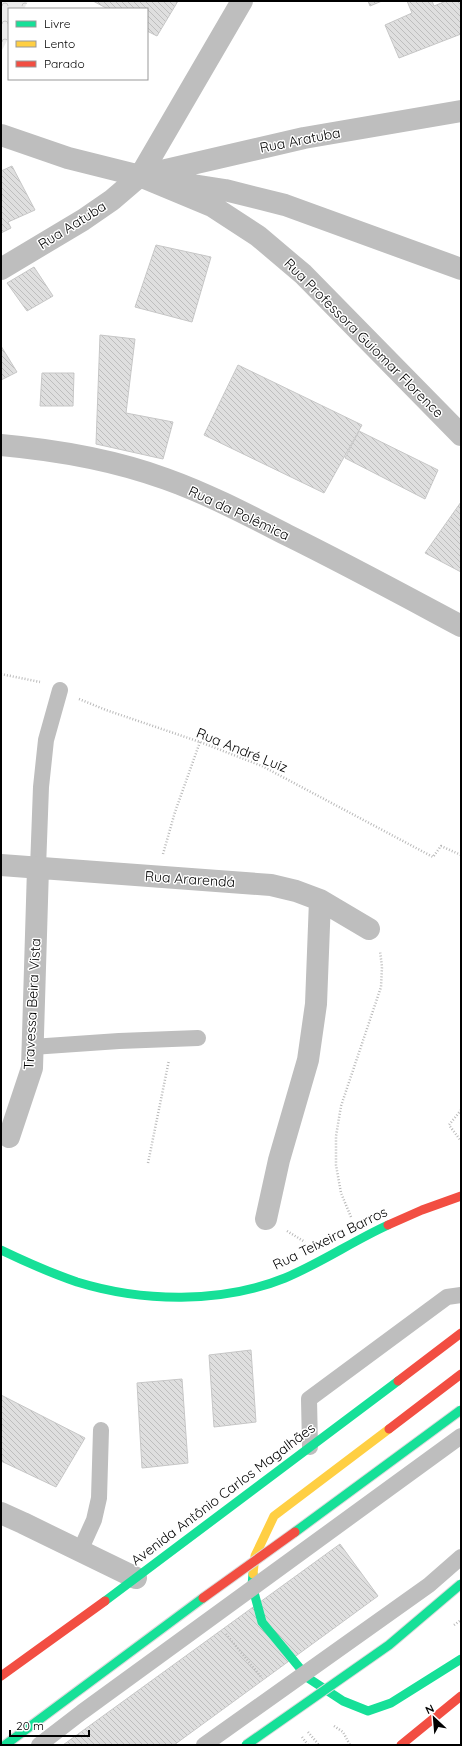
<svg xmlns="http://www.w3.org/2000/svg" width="462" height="1746" font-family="Quicksand,sans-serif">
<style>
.forest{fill:url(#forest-crowns)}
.building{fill:url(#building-back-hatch);stroke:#c7c7c7}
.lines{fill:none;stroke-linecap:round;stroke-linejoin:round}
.path{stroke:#b9b9b9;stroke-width:2.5;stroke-dasharray:1 2;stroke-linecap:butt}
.lane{stroke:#bebebe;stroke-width:16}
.street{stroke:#bebebe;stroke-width:22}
.fast{stroke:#16e098;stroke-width:9}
.slow{stroke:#ffcf43;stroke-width:9}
.jam{stroke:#f24e42;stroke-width:9}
.fast-bridge-casing{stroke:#dbdbdb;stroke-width:11;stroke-linecap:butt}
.jam-bridge-casing{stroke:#dbdbdb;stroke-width:11;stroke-linecap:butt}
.path-bridge{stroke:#b9b9b9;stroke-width:2.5;stroke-dasharray:1 2;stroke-linecap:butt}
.lane-bridge{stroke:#bebebe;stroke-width:16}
.fast-bridge{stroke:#16e098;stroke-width:9}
.jam-bridge{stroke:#f24e42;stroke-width:9}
.labels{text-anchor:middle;stroke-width:3;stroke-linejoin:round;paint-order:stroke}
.street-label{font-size:14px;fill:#000;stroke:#fff}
</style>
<defs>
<pattern id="forest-crowns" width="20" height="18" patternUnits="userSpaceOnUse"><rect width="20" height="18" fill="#ececec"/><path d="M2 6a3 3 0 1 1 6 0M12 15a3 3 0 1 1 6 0" fill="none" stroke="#c9c9c9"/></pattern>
<pattern id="building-back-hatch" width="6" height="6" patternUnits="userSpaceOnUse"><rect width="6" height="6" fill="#dfdfdf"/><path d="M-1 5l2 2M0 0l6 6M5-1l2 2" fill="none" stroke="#bebebe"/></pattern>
</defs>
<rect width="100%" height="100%" fill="#fff"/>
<path class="forest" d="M1 1H28L24 9H9V37L1 52Z"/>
<path class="building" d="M93 1H178L157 36 147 31V9H108Z
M368 1H382L370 6Z
M407 1H432L434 6 446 1H461V34L399 58 385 25 412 13Z
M12 166 35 210 8 222 11 228 1 233V171Z
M156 245 211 257 192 322 135 307Z
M34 267 53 296 27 311 7 283Z
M100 335 135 339 126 413 173 422 163 459 96 444Z
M1 346 17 372 1 380Z
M238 365 362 425 324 493 204 435Z
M42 373H74L73 406H40Z
M359 431 438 470 425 499 345 458Z
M461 502V572L425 553Z
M251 1350 256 1422 214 1427 209 1355Z
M182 1379 188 1463 142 1468 137 1383Z
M1 1395 85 1438 56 1487 1 1461Z
M340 1544 378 1596 174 1745H63Z"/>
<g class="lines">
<path class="path" d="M1 674 40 682
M79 699 106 710 200 742 262 766 433 857 441 846 461 855
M163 854 175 812 200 742
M461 1110 449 1125 461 1141
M148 1163 169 1060
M351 1217 341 1193 336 1165V1136L341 1106 381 987 382 967 380 951
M287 1231 305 1242
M226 1634 262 1678
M334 1726 343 1732 350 1745
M308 1732 319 1745
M302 1737 308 1745"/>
<path class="lane" d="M38 868 41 787 46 740 60 690
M32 1047 119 1041 198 1038
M310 1447 309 1399 447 1297 461 1295
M80 1551 94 1520 99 1498 101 1430"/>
<path class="street" d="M1 135 68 158 140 176 212 206 258 236 303 274 461 435
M140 176 304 138 461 111
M180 183 225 190 285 205 461 269
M1 269 83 220 112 200 140 176 242 1
M1 445C56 450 114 460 166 479 208 494 248 515 287 535 346 564 403 595 461 626
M1 865 271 885 296 891 320 900 369 929
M9 1137 32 1068 38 868
M266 1219 279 1160 308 1060 316 1004 320 900
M1 1513 23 1523 136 1578"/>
<path class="fast" d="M1 1250C26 1262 51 1273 77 1282 142 1302 221 1304 285 1278 321 1263 353 1241 388 1225
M253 1574 252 1585 262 1622 308 1678 343 1701 368 1711 391 1703 461 1659
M105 1601 398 1381"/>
<path class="slow" d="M253 1574 255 1556 274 1516 389 1429"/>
<path class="jam" d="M388 1225 422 1210 461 1196
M398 1381 461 1333
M389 1429 461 1374
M1 1676 105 1601
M401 1745 461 1696"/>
<g class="fast-bridge-casing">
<path id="fast-bridge" d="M295 1532 461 1410
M5 1745 203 1598
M246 1745 389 1645 461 1584"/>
</g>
<g class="jam-bridge-casing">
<path id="jam-bridge" d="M203 1598 295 1532"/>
</g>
<path class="path-bridge" d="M454 1625 461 1620"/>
<path class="lane-bridge" d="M39 1745 82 1712 461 1436
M204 1745 429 1585 461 1557"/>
<use href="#fast-bridge" class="fast-bridge"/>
<use href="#jam-bridge" class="jam-bridge"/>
</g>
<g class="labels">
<g class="street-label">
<text transform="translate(300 140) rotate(-11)" y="5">Rua Aratuba</text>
<text transform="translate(72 225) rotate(-32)" y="5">Rua Aatuba</text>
<text transform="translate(364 338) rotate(45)" y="5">Rua Professora Guiomar Florence</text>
<text transform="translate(239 513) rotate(25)" y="5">Rua da Polêmica</text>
<text transform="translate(242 750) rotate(22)" y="5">Rua André Luiz</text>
<text transform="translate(190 879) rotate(4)" y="5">Rua Ararendá</text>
<text transform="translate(32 1004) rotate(-87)" y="5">Travessa Beira Vista</text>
<text transform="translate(330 1238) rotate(-26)" y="5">Rua Teixeira Barros</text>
<text transform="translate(223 1494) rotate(-37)" y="5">Avenida Antônio Carlos Magalhães</text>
</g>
</g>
<rect width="462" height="1746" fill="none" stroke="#000000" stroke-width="4"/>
<rect x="8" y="8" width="140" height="72" fill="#ffffff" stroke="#999999"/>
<rect x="16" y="21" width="20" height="6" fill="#16e098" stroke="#999999"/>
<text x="44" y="28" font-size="12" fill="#000000">Livre</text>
<rect x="16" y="41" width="20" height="6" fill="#ffcf43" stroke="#999999"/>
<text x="44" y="48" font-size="12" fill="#000000">Lento</text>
<rect x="16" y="61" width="20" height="6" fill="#f24e42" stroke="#999999"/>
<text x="44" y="68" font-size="12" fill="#000000">Parado</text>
<g transform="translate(434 1718) rotate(334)" stroke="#ffffff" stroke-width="3" paint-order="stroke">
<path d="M0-3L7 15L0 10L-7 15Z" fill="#000000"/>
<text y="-6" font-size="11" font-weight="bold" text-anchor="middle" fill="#000000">N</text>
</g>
<path d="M10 1730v6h79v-6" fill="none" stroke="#000000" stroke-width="2"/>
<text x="16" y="1730" font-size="12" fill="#000000" stroke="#ffffff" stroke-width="3" paint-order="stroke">20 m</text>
</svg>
